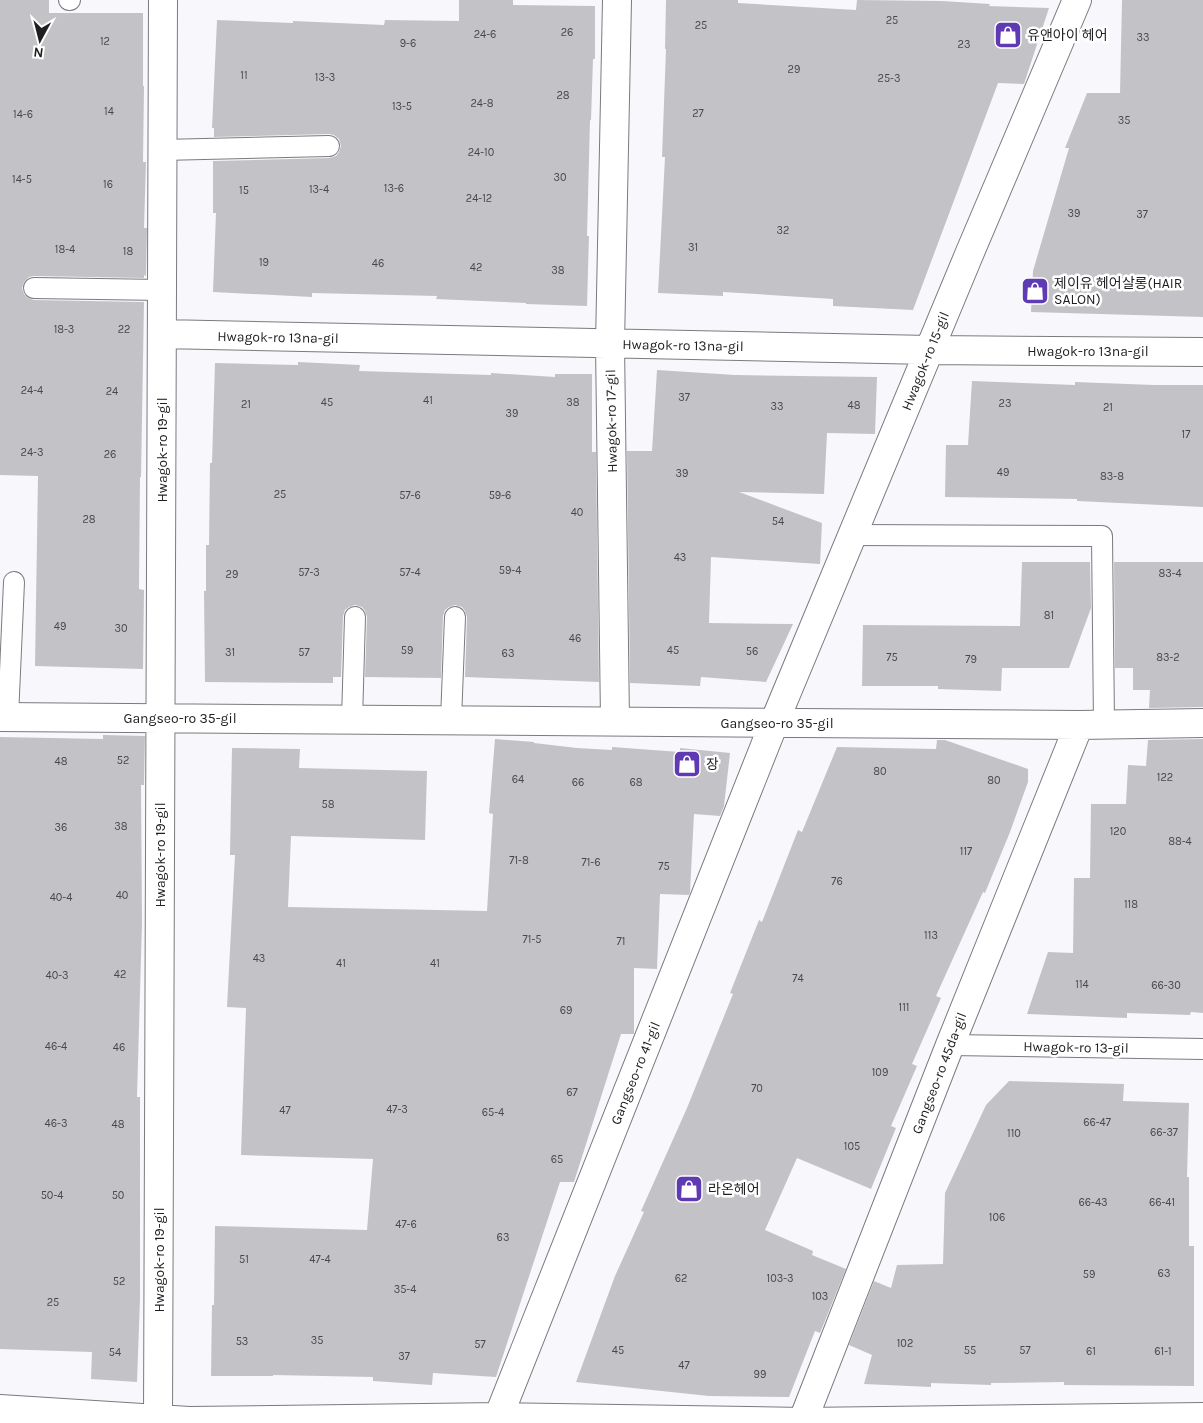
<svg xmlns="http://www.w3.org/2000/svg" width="1203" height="1423" font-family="Karla,'Noto Sans KR',sans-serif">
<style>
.building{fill:#c3c3c7}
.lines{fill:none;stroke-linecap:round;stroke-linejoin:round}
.service-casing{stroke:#7b7a7e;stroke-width:22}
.minor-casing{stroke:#7b7a7e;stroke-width:30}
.service{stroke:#fff;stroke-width:20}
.minor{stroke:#fff;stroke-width:28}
.labels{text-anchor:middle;stroke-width:5;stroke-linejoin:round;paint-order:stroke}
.number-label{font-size:11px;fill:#48484a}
.poi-label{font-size:14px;fill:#1f1f21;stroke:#fff;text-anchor:start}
.street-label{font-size:14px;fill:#1f1f21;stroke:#fff}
</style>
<rect width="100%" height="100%" fill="#f8f7fb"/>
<path class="building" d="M0 0H49V13H143V86H144L143 162H146L144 228H147L146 276 144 275V278L34 276 29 277 24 282 22 288 24 294 28 298 34 300 144 302 141 477H140L139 589 144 590 143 669 35 666 38 476 0 475Z
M459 0H513V5L595 6V59H593L591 120H590L587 236H589L587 306 526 304V303L436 299 437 296 312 293V297L213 292 216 213H213V161L329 158 336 156 339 152 341 146 339 139 334 135 329 134 214 137V128H212L217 20 293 23V21L384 25 385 20 459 21Z
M666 0H738V3L856 10 857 0 942 1 990 4 989 6 1049 8 1024 84 998 83 913 310 833 306V299L723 292V296L658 293 665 157H662L666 49H665Z
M1122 0H1203V317L1031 312 1033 271 1069 148H1065L1087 93H1120Z
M298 362 360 365 359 371 491 375V373L555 377V374H592V452H596L599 682 465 677 467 617 465 611 462 607 455 605 449 607 445 610 443 616 441 678 365 677 367 617 365 611 362 607 355 605 349 607 345 610 343 616 341 677H333V683L205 682 204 591H206V545H209L210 463H212L215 363 298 365Z
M657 370 735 375 877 377 875 434 827 433 824 494 739 492 822 523 820 564 711 557 709 623 793 624 766 682 701 677 700 686 630 683 627 451H652Z
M972 381 1075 385V382L1154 385H1203V507L1077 501V499L945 497 946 445H968Z
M1022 562H1090L1091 608 1069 668H1002L1001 691 938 689V686H862L863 625 1020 626Z
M1114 562H1203V707L1149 708 1150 690H1133V668H1115Z
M103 735 145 736 144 785H141L142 923 137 1097H140V1299L137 1382 91 1379 92 1352 0 1349V737L103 739Z
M495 739 534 742V743L577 748 612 750V747L680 752V748L730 753 724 806 720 816 694 814 690 892 689 895 660 894 657 969 634 968V1034H621L574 1182H560L496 1377 433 1373 432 1385 373 1381V1377L273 1375V1376H211L212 1305H214L215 1226 367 1230 373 1159 241 1155 246 1008 227 1007 235 855H230L232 748 300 749 299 768 427 771 425 840 291 836 288 907 487 911 493 814 489 813Z
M1203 739V1013L1191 1012 1190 1015 1127 1013V1018L1027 1014 1048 952 1073 953 1074 878H1090L1091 804H1126L1128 765 1146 766 1148 740Z
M937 740H945L1028 769V782L1010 832 985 893 983 892 936 996 941 998 912 1064 917 1066 891 1126 896 1128 871 1189 797 1158 765 1230 813 1251 812 1255 846 1269 820 1333 815 1331 789 1397 709 1396 576 1382 615 1276 644 1212 641 1211 687 1108 733 994 730 993 759 920 762 922 798 830 802 832 837 747 936 749Z
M1009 1081 1124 1084 1123 1101 1189 1103 1187 1177H1189V1246H1194V1386L1064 1385V1382L991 1383V1385L931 1383V1387L864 1384 872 1355 849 1345 874 1281 891 1288 897 1265 943 1264 945 1193 986 1105Z"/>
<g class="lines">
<g class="service-casing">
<path id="service" d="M69 0H70
M162 150 329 146
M34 288 162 290
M853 535 1102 536 1104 724
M8 717 14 582
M352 720 355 617
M451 720 455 617
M950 1045 1203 1049"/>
</g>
<g class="minor-casing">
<path id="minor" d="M162 334 929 350 1203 352
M0 717 1079 725 1203 723
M615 721 610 344 617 0
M0 1409 189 1421 499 1417 803 1422 1203 1417
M158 1420 163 0
M496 1423 774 723 968 257 1077 0
M802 1423 950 1045 1079 725"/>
</g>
<use href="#service" class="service"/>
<use href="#minor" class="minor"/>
</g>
<defs>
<g id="shop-square" transform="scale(1.4375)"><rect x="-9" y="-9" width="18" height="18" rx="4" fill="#5f3bb3" stroke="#fff"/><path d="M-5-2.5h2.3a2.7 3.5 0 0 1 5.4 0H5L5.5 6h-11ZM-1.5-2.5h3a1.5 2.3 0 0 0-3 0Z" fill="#fff"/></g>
</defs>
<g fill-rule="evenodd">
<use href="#shop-square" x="1008" y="35"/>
<use href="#shop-square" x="1035" y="291"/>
<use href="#shop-square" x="687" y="764"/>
<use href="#shop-square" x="689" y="1189"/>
</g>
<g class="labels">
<g class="number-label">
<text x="892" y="24">25</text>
<text x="701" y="29">25</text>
<text x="567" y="36">26</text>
<text x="485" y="38">24-6</text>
<text x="1143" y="41">33</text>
<text x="105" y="45">12</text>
<text x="408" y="47">9-6</text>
<text x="964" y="48">23</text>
<text x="794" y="73">29</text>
<text x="244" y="79">11</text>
<text x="325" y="81">13-3</text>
<text x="889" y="82">25-3</text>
<text x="563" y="99">28</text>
<text x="482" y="107">24-8</text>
<text x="402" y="110">13-5</text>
<text x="109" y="115">14</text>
<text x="698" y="117">27</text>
<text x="23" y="118">14-6</text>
<text x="1124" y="124">35</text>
<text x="481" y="156">24-10</text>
<text x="560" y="181">30</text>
<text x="22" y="183">14-5</text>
<text x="108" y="188">16</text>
<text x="394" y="192">13-6</text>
<text x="319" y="193">13-4</text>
<text x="244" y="194">15</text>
<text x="479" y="202">24-12</text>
<text x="1074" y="217">39</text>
<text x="1142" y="218">37</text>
<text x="783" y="234">32</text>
<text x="693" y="251">31</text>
<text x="65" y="253">18-4</text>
<text x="128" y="255">18</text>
<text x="264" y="266">19</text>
<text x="378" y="267">46</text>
<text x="476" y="271">42</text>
<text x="558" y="274">38</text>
<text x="64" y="333">18-3</text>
<text x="124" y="333">22</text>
<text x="32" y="394">24-4</text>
<text x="112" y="395">24</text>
<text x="684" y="401">37</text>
<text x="428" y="404">41</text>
<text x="327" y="406">45</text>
<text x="573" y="406">38</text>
<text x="1005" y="407">23</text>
<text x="246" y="408">21</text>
<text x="854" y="409">48</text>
<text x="777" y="410">33</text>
<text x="1108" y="411">21</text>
<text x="512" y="417">39</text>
<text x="1186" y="438">17</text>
<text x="32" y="456">24-3</text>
<text x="110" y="458">26</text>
<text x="1003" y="476">49</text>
<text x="682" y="477">39</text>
<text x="1112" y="480">83-8</text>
<text x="280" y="498">25</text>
<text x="410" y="499">57-6</text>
<text x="500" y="499">59-6</text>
<text x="577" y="516">40</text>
<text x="89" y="523">28</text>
<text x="778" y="525">54</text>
<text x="680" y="561">43</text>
<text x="510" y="574">59-4</text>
<text x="309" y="576">57-3</text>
<text x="410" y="576">57-4</text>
<text x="1170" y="577">83-4</text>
<text x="232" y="578">29</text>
<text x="1049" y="619">81</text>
<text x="60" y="630">49</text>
<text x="121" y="632">30</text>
<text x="575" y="642">46</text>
<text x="407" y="654">59</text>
<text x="673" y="654">45</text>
<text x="752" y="655">56</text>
<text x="230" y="656">31</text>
<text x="304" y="656">57</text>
<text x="508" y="657">63</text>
<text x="892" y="661">75</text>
<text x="1168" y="661">83-2</text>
<text x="971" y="663">79</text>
<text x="123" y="764">52</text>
<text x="61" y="765">48</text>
<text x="880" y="775">80</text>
<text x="1165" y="781">122</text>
<text x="518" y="783">64</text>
<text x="994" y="784">80</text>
<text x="578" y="786">66</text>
<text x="636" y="786">68</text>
<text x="328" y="808">58</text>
<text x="121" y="830">38</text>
<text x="61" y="831">36</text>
<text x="1118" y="835">120</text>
<text x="1180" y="845">88-4</text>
<text x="966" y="855">117</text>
<text x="519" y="864">71-8</text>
<text x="591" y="866">71-6</text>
<text x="664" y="870">75</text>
<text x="837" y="885">76</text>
<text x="122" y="899">40</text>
<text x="61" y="901">40-4</text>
<text x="1131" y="908">118</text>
<text x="931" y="939">113</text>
<text x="532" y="943">71-5</text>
<text x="621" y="945">71</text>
<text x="259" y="962">43</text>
<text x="341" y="967">41</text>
<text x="435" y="967">41</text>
<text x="120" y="978">42</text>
<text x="57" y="979">40-3</text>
<text x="798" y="982">74</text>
<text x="1082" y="988">114</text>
<text x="1166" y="989">66-30</text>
<text x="904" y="1011">111</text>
<text x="566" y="1014">69</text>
<text x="56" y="1050">46-4</text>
<text x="119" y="1051">46</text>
<text x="880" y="1076">109</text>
<text x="757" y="1092">70</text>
<text x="572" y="1096">67</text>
<text x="397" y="1113">47-3</text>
<text x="285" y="1114">47</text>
<text x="493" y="1116">65-4</text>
<text x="1097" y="1126">66-47</text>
<text x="56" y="1127">46-3</text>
<text x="118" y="1128">48</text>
<text x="1164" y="1136">66-37</text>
<text x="1014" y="1137">110</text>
<text x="852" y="1150">105</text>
<text x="557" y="1163">65</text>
<text x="52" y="1199">50-4</text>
<text x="118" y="1199">50</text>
<text x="1093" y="1206">66-43</text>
<text x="1162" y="1206">66-41</text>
<text x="997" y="1221">106</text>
<text x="406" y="1228">47-6</text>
<text x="503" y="1241">63</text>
<text x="244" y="1263">51</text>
<text x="320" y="1263">47-4</text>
<text x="1164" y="1277">63</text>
<text x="1089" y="1278">59</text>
<text x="681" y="1282">62</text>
<text x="780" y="1282">103-3</text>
<text x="119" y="1285">52</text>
<text x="405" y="1293">35-4</text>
<text x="820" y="1300">103</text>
<text x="53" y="1306">25</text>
<text x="317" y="1344">35</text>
<text x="242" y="1345">53</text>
<text x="905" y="1347">102</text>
<text x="480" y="1348">57</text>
<text x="618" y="1354">45</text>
<text x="970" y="1354">55</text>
<text x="1025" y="1354">57</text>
<text x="1091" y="1355">61</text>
<text x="1163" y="1355">61-1</text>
<text x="115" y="1356">54</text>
<text x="404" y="1360">37</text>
<text x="684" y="1369">47</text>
<text x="760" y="1378">99</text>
</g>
<g class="poi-label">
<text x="1027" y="40">유앤아이 헤어</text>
<text x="1054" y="288">제이유 헤어살롱(HAIR<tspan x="1054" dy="16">SALON)</tspan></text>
<text x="706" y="769">장</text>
<text x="708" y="1194">라온헤어</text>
</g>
<g class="street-label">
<text transform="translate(278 337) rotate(1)" y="5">Hwagok-ro 13na-gil</text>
<text transform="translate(683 345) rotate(1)" y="5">Hwagok-ro 13na-gil</text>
<text x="1088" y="356">Hwagok-ro 13na-gil</text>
<text transform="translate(925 361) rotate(-68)" y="5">Hwagok-ro 15-gil</text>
<text transform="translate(611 421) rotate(-91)" y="5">Hwagok-ro 17-gil</text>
<text transform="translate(162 450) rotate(-90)" y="5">Hwagok-ro 19-gil</text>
<text x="180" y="723">Gangseo-ro 35-gil</text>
<text x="777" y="728">Gangseo-ro 35-gil</text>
<text transform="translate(160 855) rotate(-90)" y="5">Hwagok-ro 19-gil</text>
<text transform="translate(1076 1047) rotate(1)" y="5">Hwagok-ro 13-gil</text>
<text transform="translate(635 1073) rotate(-68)" y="5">Gangseo-ro 41-gil</text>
<text transform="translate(939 1073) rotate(-69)" y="5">Gangseo-ro 45da-gil</text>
<text transform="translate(159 1260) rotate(-90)" y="5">Hwagok-ro 19-gil</text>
</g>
</g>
<g transform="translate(40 40) rotate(187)" stroke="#ffffff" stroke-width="4" paint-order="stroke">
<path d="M0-4L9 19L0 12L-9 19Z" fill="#1f1f21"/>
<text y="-8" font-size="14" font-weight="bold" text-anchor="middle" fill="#1f1f21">N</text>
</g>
</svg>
